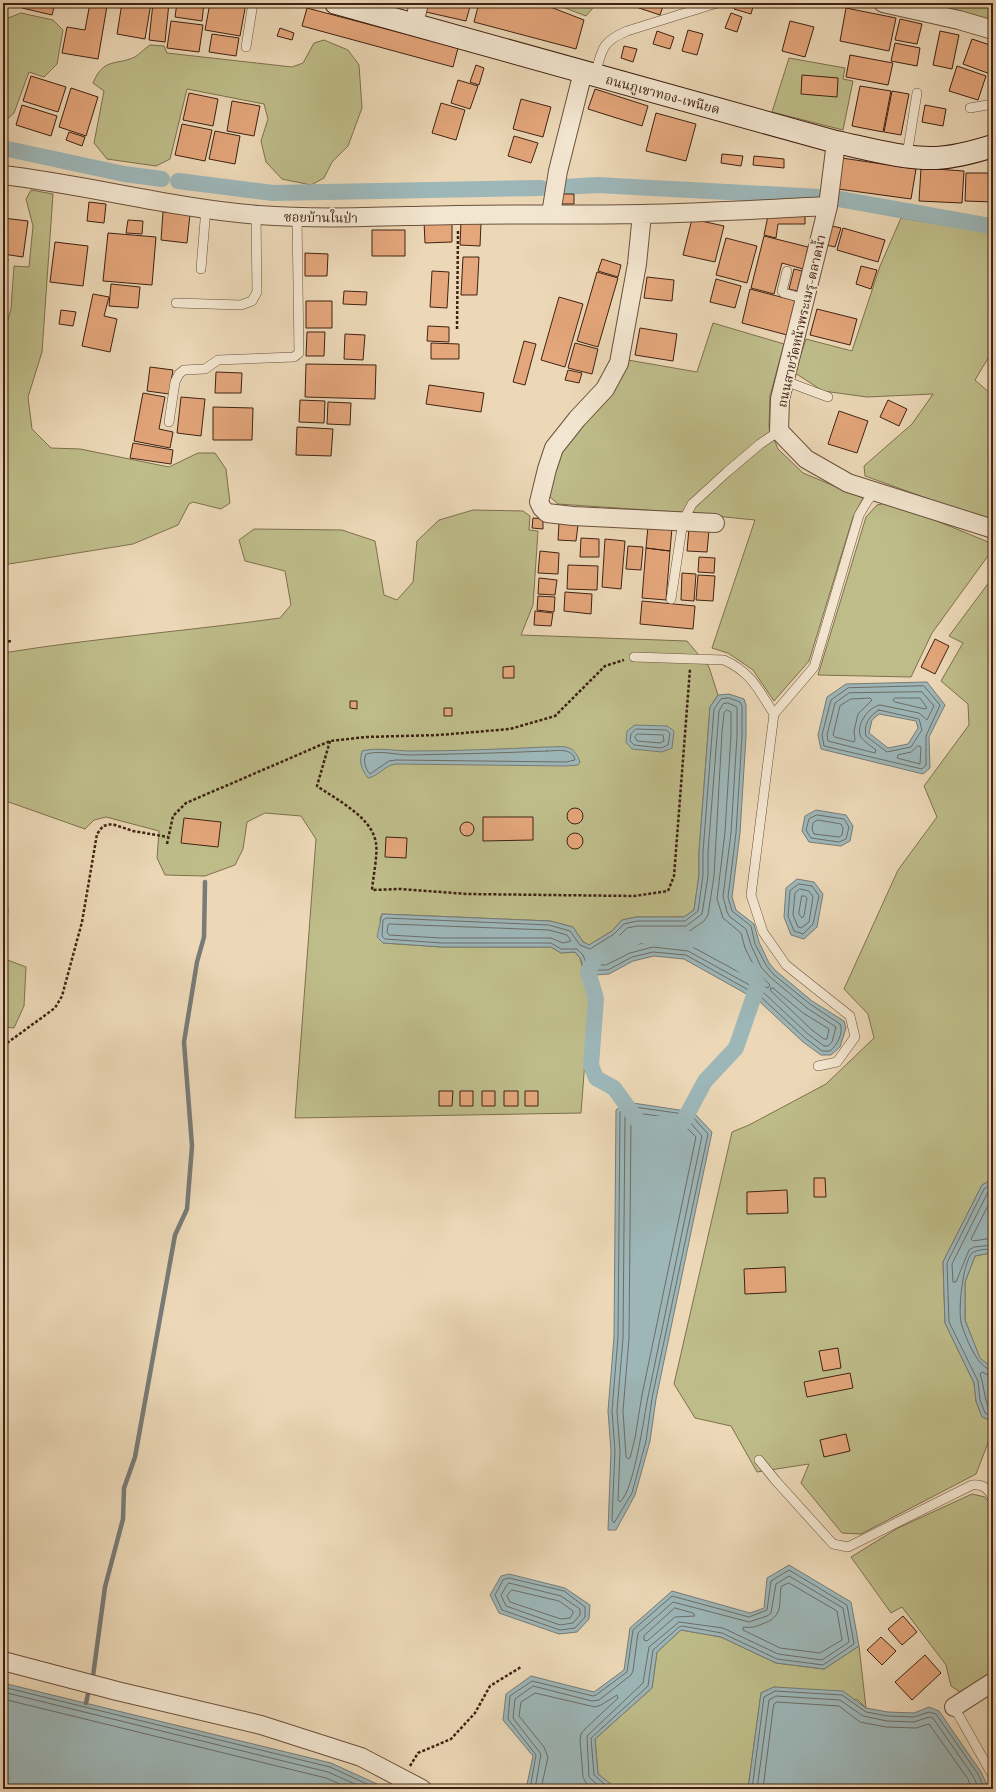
<svg xmlns="http://www.w3.org/2000/svg" width="996" height="1792" font-family="'Libre Bodoni','Noto Serif Thai',serif">
<style>
.green{fill:#bebd8a;stroke:#7f704e}
.water{fill:#9db7b9;stroke:#787b77;fill-rule:evenodd}
.lines{fill:none;stroke-linecap:round;stroke-linejoin:round}
.shore{stroke:#6e6c66;stroke-width:1}
.stream{stroke:#787b77;stroke-width:4.5}
.canal{stroke:#9db7b9;stroke-width:16}
.building{fill:#e4a67b;stroke:#402213}
.lane-casing{stroke:#6b503c;stroke-width:10}
.street-casing{stroke:#6b503c;stroke-width:20}
.secondary-casing{stroke:#402213;stroke-width:24}
.path{stroke:#402213;stroke-width:2.5;stroke-dasharray:3 2;stroke-linecap:butt}
.lane{stroke:#f3e6d0;stroke-width:9}
.street{stroke:#f3e6d0;stroke-width:18}
.secondary{stroke:#f3e6d0;stroke-width:22}
.labels{text-anchor:middle;stroke-width:3.5;stroke-linejoin:round;paint-order:stroke}
.street-label{font-size:13px;fill:#402213;stroke:#f3e6d0}
</style>
<rect width="100%" height="100%" fill="#ecd8b7"/>
<filter id="stains"><feTurbulence type="fractalNoise" baseFrequency=".005" numOctaves="4"/><feColorMatrix values="0 0 0 0 .2 0 0 0 0 .09 0 0 0 0 .02 0 0 0 .5 -.17"/></filter>
<radialGradient id="worn" r=".72"><stop offset=".6" stop-color="#630" stop-opacity="0"/><stop offset="1" stop-color="#630" stop-opacity=".3"/></radialGradient>
<path class="green" d="M552 3H597L586 16Z
M913 3H993V24Z
M21 13 53 20 63 30 57 64 44 77 29 72 14 113 3 123V20Z
M324 40 348 50 359 65 362 108 348 146 332 162 324 178 311 185 282 179 266 162 261 141 268 119 264 104 187 89 170 159 156 166 107 159 94 143 104 91 93 83C104 57 115 66 135 57 140 54 145 48 150 45L164 46 167 53 292 67 303 63 314 43Z
M789 58 845 68 843 79 853 81 843 130 772 112Z
M31 190 53 194 42 352 28 397 32 429 51 448 80 449 169 467 198 453H215L226 469 230 503 221 509 193 502 189 504 178 525 133 544 3 565V337L11 309 14 266 29 267 33 226 26 199Z
M901 218 985 232 993 237V350L975 380 993 396V522L865 476 864 466 912 424 933 394 867 397 823 391 795 373 806 339 852 351 880 266Z
M713 323 784 344 770 396 769 427 778 449 803 473 863 498 853 517 809 661 774 701 753 670 728 653 712 648 755 520 676 512 558 504 549 496 558 456 628 360 697 372Z
M891 502 993 544V549L932 633 911 677 818 675 866 517 877 505Z
M473 510 523 511 530 516 529 530 538 531 533 605 521 635 687 641 709 667 718 695 710 707 699 852V875L694 910 684 917H636L622 920 612 931 589 945 583 942 573 927 550 921 382 914 380 919 383 943 442 947H551L561 953 575 952 580 958 590 995 581 1113 295 1118 316 839 301 816 265 813 247 822 243 849 235 865 205 876 165 875 157 858 159 831 106 817 94 820 85 829 3 800V653C95 638 188 631 280 618L291 605 285 571 245 561 239 540 254 529 342 530 375 541 384 595 397 600 413 582 417 541 439 520Z
M993 577V1179L982 1185 943 1262 945 1323 974 1383 976 1401 982 1417 993 1421V1430L976 1474 861 1534 842 1533 801 1483 809 1464 757 1472 731 1426 695 1418 674 1384 732 1132 749 1125 826 1084 874 1038 868 1014 844 989 898 870 937 817 924 786 969 725 968 704 941 681 963 643 949 636Z
M3 906 8 908 5 959 26 967 24 1006 14 1028 3 1027Z
M990 1253 993 1258V1366L991 1367 980 1359 965 1320V1282L975 1256Z
M972 1494 985 1497 993 1509V1675L963 1694 951 1686 946 1665 902 1607 891 1613 851 1557 898 1528Z
M681 1630 721 1637 776 1663 824 1669 859 1646 866 1708 858 1700 774 1687 761 1693 748 1789H617L598 1774 595 1739 652 1688 657 1652Z"/>
<path class="water" d="M927 682 945 705 929 737 930 768 923 774 821 749 818 735 827 697 846 684ZM879 714 916 721 918 728 908 744 888 748 869 733 872 720Z
M729 694 744 699 746 705V736L740 833 732 897 736 910 754 924 759 942 769 963 776 971 812 1001 844 1021 846 1028 840 1047 831 1055H821L803 1042 759 1001 684 959 654 956 633 961 609 974 595 975 584 968 580 958 575 952 561 953 551 947H442L383 943 377 937 382 914 550 921 573 927 583 942 589 945 612 931 622 920 636 917H684L694 910 699 875V852L710 707 718 695Z
M635 725 667 726 674 731 672 748 662 752 632 749 626 742 627 731Z
M546 747C564 747 573 743 580 762L578 765 566 766 396 764C385 765 379 776 368 778 361 769 359 762 362 751 378 747 394 751 411 751 456 751 501 749 546 747Z
M816 810 846 815 853 826 850 841 841 846 809 842 802 831 805 816Z
M797 879 814 882 823 894 817 927 804 939 791 935 784 917 786 888Z
M626 1102 693 1112 712 1132 656 1399 650 1441 635 1495 616 1530H608L611 1451 608 1411 614 1337 616 1110Z
M993 1179V1258L990 1253 975 1256 965 1282V1320L980 1358 991 1367 993 1366V1421L982 1417 976 1401 974 1383 945 1323 943 1262 982 1185Z
M789 1565 851 1602 859 1646 824 1669 776 1663 721 1637 681 1630 657 1652 652 1688 595 1739 598 1774 617 1789H526L533 1756 503 1720 506 1694 531 1676 594 1692 624 1670 630 1628 672 1591 750 1613 764 1608 767 1578Z
M509 1574 565 1588 590 1605 589 1619 577 1632 559 1634 499 1613 490 1595 501 1576Z
M3 1683 331 1763 388 1789H3Z
M774 1687 843 1691 866 1708 888 1712 914 1713 929 1707 939 1711 981 1772 989 1789H748L761 1693Z"/>
<g class="lines">
<path class="shore" d="M924 686 940 705 926 736V765L922 769 824 746 822 735 831 700 848 688Z
M922 692 934 706 927 720 919 713 880 705C868 707 855 726 861 737 864 742 871 746 876 750L875 753 828 741 827 735 835 703 849 693Z
M729 698 740 702 742 706V736L736 833 728 897 732 911 751 926 755 944 766 965 773 974 810 1004 840 1024C844 1033 837 1045 830 1051H822L805 1038 761 997 686 955 653 952 632 957 608 970H596L587 966 583 955 577 949H561L551 943H442L385 939 382 936 383 920 386 918 549 925 570 931 580 945 590 949 614 934 624 924 637 921H685L698 911 703 875V852L714 709 721 699Z
M895 698H920L927 708 925 709 895 702 893 700Z
M851 699 870 698 872 700 858 714 854 731 855 740 854 742 835 737 833 735 840 706Z
M728 703 737 707V736L731 833 723 896 727 912 730 917 746 929 751 945 761 967 770 977 807 1008 836 1027 832 1042 828 1046H824L808 1034 764 993 688 951 653 947 630 953 606 965H597L591 962 590 954 617 938 627 928 637 926H686L702 914 708 876V852L719 711 723 704Z
M727 710 731 712V735L725 832 717 899 723 918 741 933 745 948 756 970 770 985 768 988 687 944 651 941 627 947 605 959H601L600 957 621 942 630 934 638 932H688L704 921 708 915 714 876 722 732 724 713Z
M879 710 919 719 922 730 911 747 887 752 866 736C863 725 870 715 879 710Z
M636 729 666 730 670 733 668 745 661 748 634 745 630 741 631 734Z
M638 734 663 735 664 741 660 743 637 741 635 737Z
M918 746 921 747 920 764 897 758 898 755 911 752Z
M547 751C557 751 572 747 575 760L566 762 396 760 389 761 370 774C365 769 363 760 366 754 380 750 396 755 411 755 456 754 502 753 547 751Z
M817 815 844 819 849 827 846 839 839 842 811 838 806 830 809 819Z
M818 820 841 824 843 828 842 835 839 837 814 834 812 829 813 823Z
M799 884 812 886 819 896 813 924 803 934 794 931 788 916 790 891Z
M800 889 809 891 813 897 809 922 801 928 798 927 793 915 795 893Z
M802 896H805L807 898 804 916 802 918 799 914Z
M390 924 549 930 567 935 571 941 563 943 551 938H441L389 935 387 932 388 925Z
M771 988H773L803 1013 829 1029 827 1039H824L812 1030 771 991Z
M627 1106 691 1115 708 1134 652 1398 646 1441 632 1493 614 1523 612 1520 615 1451 612 1411 618 1337 620 1113Z
M629 1112 688 1120 702 1136 648 1397C644 1416 634 1491 620 1502L618 1500 620 1451 617 1411 623 1338 625 1115Z
M633 1118 685 1126 696 1137 642 1395 635 1438 630 1458 628 1459 626 1457 623 1411 629 1338 631 1120Z
M993 1183 984 1189 947 1263 949 1322 978 1381 980 1400 985 1413 993 1417
M993 1189 988 1192 952 1264 953 1282H956L969 1250 974 1247 993 1245
M993 1196 971 1239 973 1241 993 1238
M993 1250C989 1248 976 1250 972 1253 963 1262 958 1309 961 1322 964 1334 978 1371 993 1370
M993 1376 988 1375 982 1372 980 1374C984 1385 984 1398 989 1409L993 1411
M509 1578 564 1591 585 1607V1617L575 1628 560 1630 502 1610 495 1595 503 1580Z
M509 1583 561 1596 580 1609V1615L573 1623 560 1625 506 1606 501 1595 507 1585Z
M789 1583 837 1611 842 1640 820 1653 780 1648 743 1630V1627C751 1628 756 1627 762 1624 783 1617 779 1606 781 1587Z
M512 1590 559 1601 573 1611V1613L570 1618 561 1619 510 1602 507 1596Z
M675 1608 693 1613 695 1616 675 1617 647 1641 644 1640V1636Z
M3 1687 330 1767 378 1789
M3 1692 328 1772 366 1789
M3 1699 326 1778 351 1789
M530 1789 536 1755 508 1719 510 1696 532 1681 593 1696 596 1695 627 1672 633 1630 672 1596 749 1617 767 1610 771 1581 789 1570 847 1605 854 1644 823 1665 777 1659 722 1633 682 1626 679 1627 653 1650 648 1686 591 1738 594 1775 610 1789
M535 1789 541 1754 513 1718 515 1699 533 1686 592 1701 599 1700 631 1675 633 1671 638 1633 673 1602 749 1622 767 1616 771 1613 776 1584 789 1576 843 1608 849 1642 822 1660 778 1654 723 1628 679 1622 649 1647 643 1683 587 1736 589 1777 602 1789
M541 1789 548 1757 544 1747 519 1716 521 1702 535 1693 595 1707 601 1705 617 1695 618 1698 585 1729 581 1734 580 1740 583 1777 586 1783 593 1789
M752 1789 764 1697 775 1691 842 1695 866 1712 888 1716 914 1717 929 1712 936 1714 978 1774 984 1789
M757 1789 769 1700 776 1696 840 1700 863 1716 887 1721 914 1722 929 1717 933 1718 973 1776 979 1789
M763 1789 773 1709 774 1704 777 1702 839 1706 860 1722 886 1727 916 1728 929 1724 968 1779 972 1789"/>
<path class="stream" d="M93 1676 105 1587 123 1519 124 1488 135 1457 175 1235 187 1209 192 1146 184 1042 197 962 204 937 205 882
M86 1703 88 1694"/>
<path class="canal" d="M3 148 124 174 162 179
M178 181 273 193 541 188
M564 187 597 185 820 197
M839 199 990 226 993 228
M639 935 713 941 750 971 758 984 736 1048 705 1081 683 1122 641 1125 614 1088 596 1078 591 1065 596 999 588 971 597 956Z"/>
</g>
<path class="building" d="M24 3H55L52 15 22 8Z
M90 3 107 6 98 59 62 53 67 27 85 30Z
M122 3H151L145 39 117 34Z
M153 3H169L165 42 149 40Z
M177 3H204L202 21 175 17Z
M210 3H246L240 36 205 30Z
M428 3H471L466 21 426 12Z
M479 3H540L584 20 576 49 474 22Z
M634 3H664L660 15 633 6Z
M736 3H754L751 14 734 9Z
M307 8 458 48 453 67 302 26Z
M846 8 896 18 889 51 840 41Z
M731 13 742 17 737 32 725 28Z
M900 19 922 24 917 44 895 40Z
M171 21 203 25 199 52 167 48Z
M790 21 814 27 805 57 782 51Z
M280 28 294 33 292 40 277 36Z
M688 30 703 34 697 55 682 51Z
M657 31 674 37 670 49 653 44Z
M940 31 959 35 952 69 933 65Z
M212 34 239 38 236 56 209 52Z
M972 39 993 46V75L963 64Z
M895 43 920 48 917 66 891 61Z
M624 46 637 49 633 62 621 58Z
M850 55 893 63 888 85 846 77Z
M476 65 484 68 479 85 470 82Z
M957 66 986 76 978 100 949 91Z
M802 75 838 78 837 97 801 94Z
M31 76 66 87 58 112 23 101Z
M458 80 478 86 470 109 451 103Z
M860 86 891 91 883 132 852 126Z
M71 88 98 97 86 136 59 127Z
M595 89 648 106 642 126 588 109Z
M892 91 909 94 901 135 884 132Z
M189 93 218 99 213 126 183 120Z
M521 99 551 107 543 137 513 129Z
M232 101 260 106 254 136 227 131Z
M441 103 465 110 456 140 432 133Z
M22 105 57 116 51 136 16 125Z
M925 105 946 109 943 126 922 122Z
M656 113 696 124 686 161 646 151Z
M182 124 212 130 205 161 175 155Z
M215 131 240 136 235 164 209 159Z
M69 132 85 137 82 146 66 140Z
M514 136 538 143 531 163 508 156Z
M722 154 743 156 741 166 721 163Z
M754 156 784 159V168L753 165Z
M842 158 916 169 911 199 838 189Z
M921 168 964 171 962 203 919 201Z
M966 173H993V202L965 201Z
M563 194H574V204H562Z
M89 202 106 204 104 223 87 221Z
M769 211 805 212V224H778L776 238 764 235Z
M163 212 190 214 187 243 161 240Z
M3 218 28 221 23 257 3 254Z
M692 219 724 226 715 262 683 255Z
M128 220 143 221 142 234 126 233Z
M424 221H452V242L425 243Z
M461 222 481 223 480 246 460 245Z
M832 226 841 228 835 247 826 245Z
M843 228 885 240 878 262 837 250Z
M372 230H405V256H372Z
M108 233 156 237 152 285 103 281Z
M764 236 808 247 803 269 782 263 774 294 751 288Z
M726 238 757 246 747 283 716 275Z
M55 242 88 246 83 286 50 282Z
M305 253 328 254 327 276H305Z
M463 257H479L477 295H461Z
M3 259H8L5 281H3Z
M602 259 621 265 618 277 598 271Z
M861 266 877 270 871 289 856 284Z
M794 269 802 271 797 291 789 289Z
M432 271 449 272 447 308 430 307Z
M597 272 618 278 598 347 577 341Z
M647 277 674 280 672 301 644 298Z
M716 279 741 286 735 308 710 302Z
M111 284 140 287 138 308 109 306Z
M3 288H5L3 307Z
M750 289 796 301 787 335 742 323Z
M344 291 367 292 366 305 343 304Z
M93 294 109 297 104 316 117 319 110 352 82 346Z
M559 297 583 304 565 367 541 360Z
M306 301H332V328H306Z
M817 309 857 319 850 345 810 335Z
M61 310 76 312 73 326 59 324Z
M428 326 449 327V342L427 341Z
M640 328 677 334 673 361 635 355Z
M307 332H325L324 356H306Z
M345 334 365 335 363 360 344 359Z
M524 341 536 344 525 385 513 382Z
M431 343 459 344V359H431Z
M575 343 598 349 592 374 568 368Z
M306 364 376 365 375 399 305 397Z
M150 367 173 370 169 394 147 391Z
M568 370 582 373 579 383 565 380Z
M216 372 242 373 241 393H215Z
M429 385 484 393 481 412 426 404Z
M143 393 165 397 159 429 173 432 170 448 134 441Z
M181 397 205 399 201 436 177 433Z
M300 400 325 401 324 423 299 422Z
M888 400 907 409 899 426 880 417Z
M328 402 351 403 350 425 327 424Z
M213 407 253 408 252 440H213Z
M839 411 868 421 857 453 828 444Z
M297 427 333 429 331 456 296 455Z
M133 443 173 450 171 464 130 458Z
M533 518 543 519V529L532 528Z
M559 523 578 525 576 541 558 540Z
M648 526 672 528 670 551 646 548Z
M689 528 709 530 707 552 687 551Z
M581 538 599 539V557H580Z
M605 539 625 541 621 589 602 587Z
M628 546 643 547 641 570 626 569Z
M646 548 670 551 666 600 642 598Z
M540 551 559 553 558 574 538 573Z
M699 557 715 558 714 573 698 572Z
M568 565 598 566 597 590 567 589Z
M682 573 696 574 694 601 681 600Z
M698 575 715 576 713 601 696 600Z
M539 578 557 580 555 595 538 594Z
M565 592 592 594 591 614 564 611Z
M538 596 555 597 554 612 537 610Z
M642 601 695 606 693 629 640 624Z
M535 611 553 613 551 626 534 625Z
M935 639 949 646 935 674 921 667Z
M514 666V678H503V667Z
M350 701H357V709L350 708Z
M444 708H452V716H444Z
M567 816a8 8 0 1 1 16 0a8 8 0 1 1-16 0Z
M483 817H533V840L483 841Z
M184 818 221 822 218 847 181 843Z
M460 829a7 7 0 1 1 14 0a7 7 0 1 1-14 0Z
M567 841a8 8 0 1 1 16 0a8 8 0 1 1-16 0Z
M386 837 407 838 406 858 385 857Z
M439 1091H453L452 1106H439Z
M460 1091H473V1106H460Z
M482 1091H495V1106H482Z
M504 1091H518V1106H504Z
M525 1091H538V1106H525Z
M814 1178H825L826 1197H814Z
M787 1190 788 1213 747 1214V1192Z
M785 1267 786 1292 745 1294 744 1269Z
M838 1348 841 1368 823 1371 819 1351Z
M850 1373 853 1388 807 1397 804 1382Z
M846 1434 850 1451 824 1457 820 1440Z
M903 1616 917 1632 902 1645 888 1629Z
M881 1637 896 1651 882 1665 867 1650Z
M925 1655 941 1673 912 1700 895 1682Z"/>
<g class="lines">
<g class="lane-casing">
<path id="lane" d="M246 47 253 3
M595 75C602 50 601 42 627 31L717 3
M970 108 993 104
M907 155 917 93
M201 269 206 208
M787 271 782 291 784 293 806 299
M176 303 241 305 252 301 257 292 256 215
M785 381 828 397
M169 422 175 382 179 374 184 370 205 369 218 360 294 357 299 353 297 217
M671 599 683 521 692 504 727 472 760 444 779 431
M634 657 724 660C752 673 758 689 774 714
M818 1066 837 1062 855 1037 850 1016 786 965 763 932 751 895 774 714 814 667 859 515 868 500 875 492
M759 1460 776 1481 833 1544 848 1547 972 1485C983 1484 987 1488 993 1497
M954 1707 993 1776"/>
</g>
<g class="street-casing">
<path id="street" d="M883 3 959 20 993 30
M414 24 419 3
M836 142 828 206 780 399 779 431 806 459 848 483 993 529
M3 175C88 185 172 208 258 215 324 220 391 216 457 215 518 214 580 215 641 214 703 213 765 209 828 206
M551 214 558 171 583 72
M642 214 637 264 619 363 605 389 577 419 554 448 547 469 539 502 542 508 547 513 573 516 715 523
M3 1661 117 1691 261 1725 361 1757 422 1789
M954 1707 993 1682"/>
</g>
<g class="secondary-casing">
<path id="secondary" d="M336 3 836 142C869 149 903 159 936 158 956 157 974 152 993 146"/>
</g>
<path class="path" d="M457 329 458 231
M3 642 12 641
M330 741 317 786C337 800 372 817 376 843 378 854 373 877 372 890L400 889 467 894 634 896 668 891 674 876 690 669
M167 844 173 816 186 803 330 741 366 737 439 735 510 729 555 716 605 666 624 660
M3 1046 55 1008 62 996 82 922 97 834 103 826 112 824 133 831 168 837
M410 1766 418 1753 451 1739 475 1713 490 1686 521 1667"/>
<use href="#lane" class="lane"/>
<use href="#street" class="street"/>
<use href="#secondary" class="secondary"/>
</g>
<g class="labels">
<g class="street-label">
<text transform="translate(663 94) rotate(15)" y="5">ถนนภูเขาทอง-เพนียด</text>
<text transform="translate(321 217) rotate(1)" y="5">ซอยบ้านในป่า</text>
<text transform="translate(801 321) rotate(-77)" y="5">ถนนสายวัดหน้าพระเมรุ-ตลาดน้ำ</text>
</g>
</g>
<rect width="996" height="1792" fill="none" stroke="#ecd8b7" stroke-width="16"/>
<rect x="4" y="4" width="988" height="1784" fill="none" stroke="#402213" stroke-width="2"/>
<rect x="8" y="8" width="980" height="1776" fill="none" stroke="#402213"/>
<rect width="100%" height="100%" filter="url(#stains)"/>
<rect width="100%" height="100%" fill="url(#worn)"/>
</svg>
